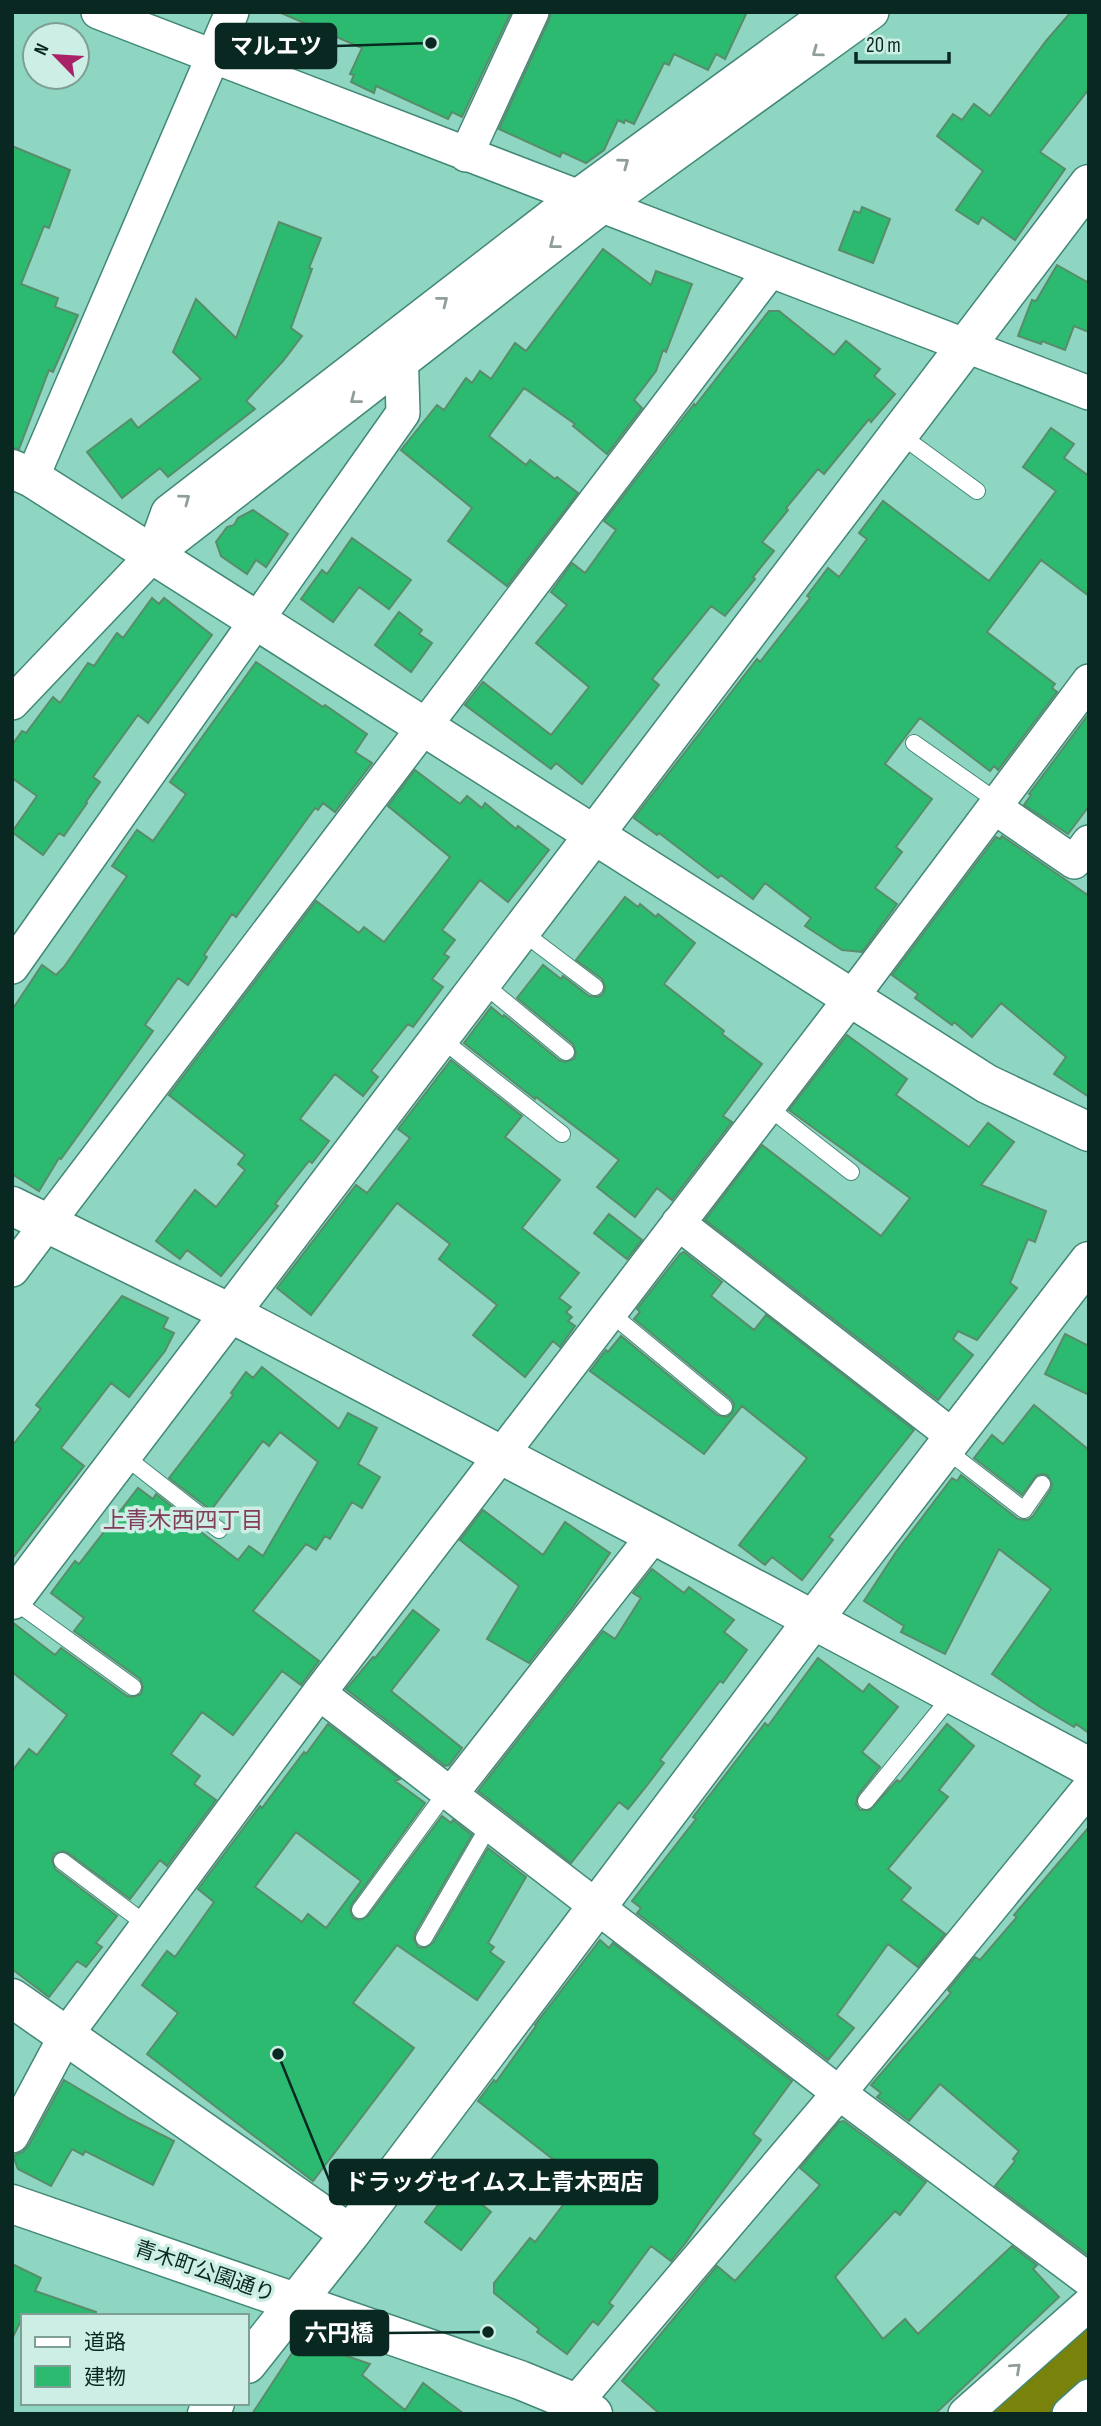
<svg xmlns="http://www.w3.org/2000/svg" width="1101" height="2426" font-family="'Sofia Sans Condensed','Noto Sans JP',sans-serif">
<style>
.water{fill:#79830c;stroke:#576812;stroke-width:2}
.building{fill:#2bba70;stroke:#588c6a;stroke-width:2;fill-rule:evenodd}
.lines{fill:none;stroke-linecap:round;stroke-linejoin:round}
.lane-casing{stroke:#418876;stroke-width:18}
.street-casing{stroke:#418876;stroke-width:36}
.secondary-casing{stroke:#418876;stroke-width:41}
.lane{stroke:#fff;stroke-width:16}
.street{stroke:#fff;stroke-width:33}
.secondary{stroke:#fff;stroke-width:38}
.oneway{stroke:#909e9b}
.labels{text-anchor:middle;stroke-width:7;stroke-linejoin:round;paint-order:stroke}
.street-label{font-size:21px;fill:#092821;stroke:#cceee4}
.neighbourhood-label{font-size:23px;fill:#823d5a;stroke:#cceee4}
.leader{fill:none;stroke:#092821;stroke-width:2.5}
.callout-dot{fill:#092821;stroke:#cceee4;stroke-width:2.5}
.callout{fill:#092821;stroke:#092821;stroke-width:2.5}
.callout-label{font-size:23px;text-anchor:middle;font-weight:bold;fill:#fff}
</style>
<rect width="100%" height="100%" fill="#8ed6c2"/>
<path class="water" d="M1089 2315V2377L1049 2414H984Z"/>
<path class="building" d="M279 12H511L462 117 452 112 448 119 376 86 374 93 351 82 354 75 350 74 362 48Z
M551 12H747L725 59 716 54 708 70 674 54 669 65 664 63 634 124 625 120 624 123 618 120 604 150 586 163 562 152 560 157 499 129 549 20Z
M1071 12H1089V89L1040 152 1065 169 1015 240 982 217 978 224 956 210 983 171 937 136 953 114 962 120 974 104 990 116 1046 41Z
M12 146 70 170 49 228 44 226 21 284 58 298 55 307 78 315 53 372 49 370 19 449 12 448Z
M862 207 890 219 873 263 839 250 854 211 860 213Z
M279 222 321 238 309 268 312 269 291 328 302 336 283 361 246 401 255 409 168 477 160 468 122 498 87 452 131 419 138 428 201 379 173 352 196 299 236 338Z
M603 249 651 285 656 271 692 284 666 352 663 350 656 371 634 400 642 408 607 454 573 426 575 424 524 388 489 436 526 465 530 460 555 479 557 477 578 493 507 586 448 541 472 508 401 450 437 405 444 410 466 378 472 383 480 371 491 379 515 343 526 351Z
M1057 265 1089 283V332L1074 326 1065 350 1042 341 1041 344 1018 336 1032 300 1036 301Z
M769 311H779L834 355 846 341 880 369 874 376 895 394 871 422 869 419 824 474 818 469 786 508 788 510 762 542 774 551 753 577 755 579 725 616 711 606 652 679 659 685 582 784 556 763 551 769 465 705 483 682 551 735 589 687 536 643 567 605 551 592 572 563 585 573 616 530 604 521 680 422 694 404 695 406Z
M1051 428 1074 444 1064 458 1089 476V596L1041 560 987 632 1055 684 1052 688 1057 692 998 770 994 766 990 771 920 718 906 736 885 764 932 799 896 847 902 852 875 888 897 904 862 952 842 950 805 926 811 918 765 883 753 899 721 875 718 878 659 833 657 835 634 818 757 659 760 662 810 598 807 596 828 568 839 577 867 539 859 533 883 501 989 581 1056 491 1023 467Z
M253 510 288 534 266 567 256 560 247 574 221 556 216 542 227 527 234 525 238 518Z
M352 538 411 580 389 609 359 587 333 622 301 599 322 570 327 574Z
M152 598 159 604 164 598 212 635 148 723 138 715 93 777 100 782 86 802 87 803 64 836 59 833 43 855 12 832 37 796 12 778V745L22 731 26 733 53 697 60 703 88 663 94 666 117 633 123 638Z
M399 612 422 630 419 634 432 643 411 672 375 645Z
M256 662 323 707 325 705 367 734 355 752 372 763 335 812 323 803 318 810 315 808 236 917 232 914 204 955 207 957 188 985 178 978 145 1025 153 1031 61 1159 59 1158 39 1191 12 1174V1010L42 965 56 975 64 967 127 876 112 866 137 830 153 841 186 794 170 782Z
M1088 715 1089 806 1068 834 1024 805 1031 795 1029 794Z
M415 770 460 804 467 796 482 808 485 803 516 829 518 826 549 850 508 902 480 880 442 930 455 940 444 954 449 957 432 979 443 987 413 1027 408 1024 371 1071 378 1077 363 1096 335 1074 300 1119 329 1141 312 1163 309 1161 275 1204 278 1206 221 1276 187 1250 180 1259 156 1241 195 1190 216 1207 245 1170 238 1164 245 1155 169 1095 316 901 359 933 364 927 384 942 450 857 388 806Z
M1002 836 1089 896V1097L1054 1074 1066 1057 1001 1003 972 1037 954 1022 952 1025 915 998 918 994 892 975 996 837 1000 839Z
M625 897 638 907 640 904 656 917 658 914 695 943 664 984 724 1031 722 1034 762 1064 723 1116 732 1122 672 1200 657 1188 635 1217 597 1187 619 1160 536 1097 535 1099 464 1043 491 1007 503 1017 504 1015 559 1060 565 1062 574 1059 576 1053 573 1044 517 998 543 965 561 979 563 976 589 996 598 997 603 994 605 988 602 979 576 960Z
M847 1035 907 1079 896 1095 969 1147 988 1123 1014 1142 981 1185 1046 1211 1035 1242 1028 1239 1010 1283 1017 1288 977 1340 958 1331 953 1339 973 1355 938 1400 705 1220 762 1145 881 1236 910 1198 789 1110Z
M451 1060 522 1116 505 1137 560 1180 522 1228 579 1273 559 1298 571 1307 566 1312 572 1317 568 1321 575 1326 560 1347 553 1341 525 1377 473 1335 497 1305 439 1259 450 1244 397 1203 311 1315 277 1288 356 1185 367 1193 410 1138 398 1129Z
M609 1214 642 1240 627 1259 594 1233Z
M684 1252 722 1282 711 1296 754 1330 766 1315 914 1430 829 1537 833 1540 802 1580 772 1557 765 1565 739 1545 807 1458 742 1406 704 1454 590 1371 606 1350 608 1352 621 1336 717 1415 727 1417 732 1413 734 1404 731 1399 634 1319 640 1312 637 1309 680 1254Z
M122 1296 168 1318 163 1328 174 1333 165 1351 129 1397 111 1383 61 1448 84 1466 12 1559V1446L41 1409 36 1405Z
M1065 1334 1089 1346V1395L1045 1374Z
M262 1367 339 1429 348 1413 377 1428 358 1464 380 1477 362 1508 352 1502 330 1539 325 1536 316 1550 306 1544 253 1611 319 1661 301 1685 282 1671 233 1735 202 1712 171 1754 200 1776 194 1784 216 1800 167 1866 160 1860 130 1899 68 1853 63 1851 54 1854 52 1860 55 1869 117 1916 96 1943 102 1947 86 1967 77 1961 49 1997 12 1969V1771L29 1749 37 1755 67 1715 12 1672V1622L55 1655 61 1648 127 1696 133 1697 141 1694 143 1687 140 1679 74 1631 84 1618 51 1593 75 1561 79 1564 138 1488 153 1499 156 1494 198 1527 197 1529 238 1560 249 1546 263 1556 318 1462 280 1432 269 1446 263 1441 211 1510 169 1478 233 1395 231 1393 246 1372 253 1378Z
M1034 1405 1089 1450V1733L1076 1724 1074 1727 1040 1707 992 1674 1051 1589 999 1549 945 1654 901 1632 904 1626 864 1601 896 1552 952 1478 957 1481 961 1475 1018 1519 1028 1520 1033 1516 1051 1489 1052 1484 1048 1476 1044 1474 1037 1475 1022 1495 974 1458 992 1435 1003 1444Z
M483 1510 543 1555 565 1522 610 1553 573 1607 529 1663 487 1639 519 1586 460 1540Z
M652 1569 684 1593 689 1587 734 1620 724 1632 747 1650 723 1683 720 1681 660 1760 664 1763 645 1788 628 1809 619 1802 571 1863 478 1791 603 1631 615 1639 641 1598 633 1593Z
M413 1610 439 1630 391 1691 462 1748 449 1765 445 1766 346 1689 373 1657 375 1658Z
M818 1658 863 1692 869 1684 898 1707 862 1752 880 1767 858 1795 856 1804 860 1810H870L897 1780 900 1782 947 1724 974 1746 939 1790 948 1797 888 1869 911 1888 901 1900 945 1934 918 1967 888 1944 837 2015 854 2028 828 2060 637 1913 641 1908 632 1901 696 1819 693 1817 765 1723 768 1726Z
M328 1724 400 1779 395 1781 425 1803 352 1904 350 1910 353 1918 360 1920 368 1916 442 1816 451 1823 453 1820 472 1835 415 1933 414 1939 418 1947 425 1948 433 1943 488 1848 526 1877 488 1943 494 1947 490 1952 504 1962 477 2000 397 1945 353 2003 414 2048 313 2181 147 2054 178 2013 142 1985 167 1951 175 1957 214 1902 198 1889 260 1806 262 1808 304 1752 306 1754ZM296 1832 361 1881 326 1928 308 1914 302 1922 255 1887Z
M1089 1827V2256L995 2186 1015 2161 1013 2159 1019 2151 940 2084 909 2121 877 2097 881 2093 871 2085 951 1993 948 1990 975 1957 980 1960 1017 1917 1014 1915Z
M600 1940 609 1948 613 1943 792 2081 753 2134 761 2140 701 2220 687 2241 671 2261 651 2246 609 2303 613 2306 598 2325 593 2321 567 2354 537 2332 539 2329 494 2293V2283L530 2238 535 2242 581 2181 478 2101 494 2080 496 2082 536 2026 535 2025Z
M64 2080 130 2119 174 2141 153 2185 85 2151 83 2155 72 2149 51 2186 18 2169 13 2156 23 2152 29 2145Z
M844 2121 926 2182 900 2215 895 2211 835 2277 883 2339 905 2319 918 2334 1012 2246 1037 2265 1033 2269 1059 2297 935 2414H660L622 2381 717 2266 735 2281 820 2185 800 2168 839 2122Z
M431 2163 491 2212 461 2250 425 2222 441 2201 417 2182Z
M12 2264 41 2278 35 2291 96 2312 95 2316H23L12 2339Z
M306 2342 370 2364 362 2375 405 2410 423 2383 464 2414H252L298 2344Z"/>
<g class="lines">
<g class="lane-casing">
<path id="lane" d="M899 434 977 491
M914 743 998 802
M521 931 595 987
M481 982 566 1052
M440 1038 562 1134
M768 1107 851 1172
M609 1312 724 1407
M945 1449 1024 1510 1042 1484
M123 1455 219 1530
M13 1600 133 1687
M866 1801 953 1694
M62 1861 147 1925
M360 1910 447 1791
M424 1938 490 1824"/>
</g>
<g class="street-casing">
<path id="street" d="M98 12 1089 393
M466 155 532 12
M32 478 232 12
M152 556 168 512 576 197 830 12
M12 703 152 556 602 207 872 12
M994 807 1074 862 1089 842
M12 967 403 413 401 347
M678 1223 954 1437
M12 1270 770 271
M319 1693 839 2093 1089 2280
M451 1794 654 1535
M12 2136 66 2035 319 1693 851 998 1089 681
M566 2414 839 2093 1089 1788
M965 2414 1089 2304
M1069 2414 1089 2396"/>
</g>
<g class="secondary-casing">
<path id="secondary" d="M12 469 32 478 987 1084 1089 1132
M12 1206 230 1313 654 1535 1089 1767
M12 1600 1089 184
M12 1998 350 2234
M12 2204 520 2380 576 2403 593 2414
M247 2364 350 2234 813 1620 1089 1261
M207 2414 215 2403"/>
</g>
<use href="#lane" class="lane"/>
<use href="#street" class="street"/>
<use href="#secondary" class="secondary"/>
</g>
<defs><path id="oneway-chevron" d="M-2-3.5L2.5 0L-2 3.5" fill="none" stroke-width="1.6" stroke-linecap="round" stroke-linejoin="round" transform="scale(1.75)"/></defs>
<g class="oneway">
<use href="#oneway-chevron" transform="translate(817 52) rotate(144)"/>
<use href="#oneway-chevron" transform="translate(624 163) rotate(-36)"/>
<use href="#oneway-chevron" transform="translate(554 244) rotate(142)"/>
<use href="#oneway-chevron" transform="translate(443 301) rotate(-38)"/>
<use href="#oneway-chevron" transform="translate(355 399) rotate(142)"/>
<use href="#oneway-chevron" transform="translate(185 499) rotate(-37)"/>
<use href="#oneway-chevron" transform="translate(1016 2368) rotate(-42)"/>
</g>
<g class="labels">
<g class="street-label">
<text transform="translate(205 2271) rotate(19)" y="7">青木町公園通り</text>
</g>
<g class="neighbourhood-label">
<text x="183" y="1528">上青木西四丁目</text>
</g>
</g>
<path class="leader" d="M431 43L336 46M278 2054L330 2182M488 2332L388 2333"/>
<g class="callout-dot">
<circle cx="431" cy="43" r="7"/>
<circle cx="278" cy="2054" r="7"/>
<circle cx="488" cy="2332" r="7"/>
</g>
<g class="callout">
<rect x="216" y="24" width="120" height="44" rx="7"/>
<rect x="330" y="2160" width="327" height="44" rx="7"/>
<rect x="291" y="2311" width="97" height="44" rx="7"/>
</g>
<g class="callout-label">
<text x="276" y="54">マルエツ</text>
<text x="494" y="2190">ドラッグセイムス上青木西店</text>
<text x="339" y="2341">六円橋</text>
</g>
<rect width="1101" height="2426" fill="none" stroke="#092821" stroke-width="28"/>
<rect x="21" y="2314" width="228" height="91" fill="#cceee4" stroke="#7e9f96" stroke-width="2"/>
<rect x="35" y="2337" width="35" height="10" fill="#ffffff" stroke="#7e9f96" stroke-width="2"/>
<text x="84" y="2349" font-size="21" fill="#092821">道路</text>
<rect x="35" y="2366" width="35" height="21" fill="#2bba70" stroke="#7e9f96" stroke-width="2"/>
<text x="84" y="2384" font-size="21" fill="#092821">建物</text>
<g transform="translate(56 56) rotate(295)"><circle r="33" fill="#cceee4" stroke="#7e9f96" stroke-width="2"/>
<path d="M0-5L12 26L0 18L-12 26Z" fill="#a92167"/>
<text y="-10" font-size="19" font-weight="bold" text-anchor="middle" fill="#092821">N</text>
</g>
<path d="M856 52v10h93v-10" fill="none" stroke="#092821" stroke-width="3.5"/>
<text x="866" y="52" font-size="21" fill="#092821" stroke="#cceee4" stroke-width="5" paint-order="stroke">20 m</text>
</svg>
